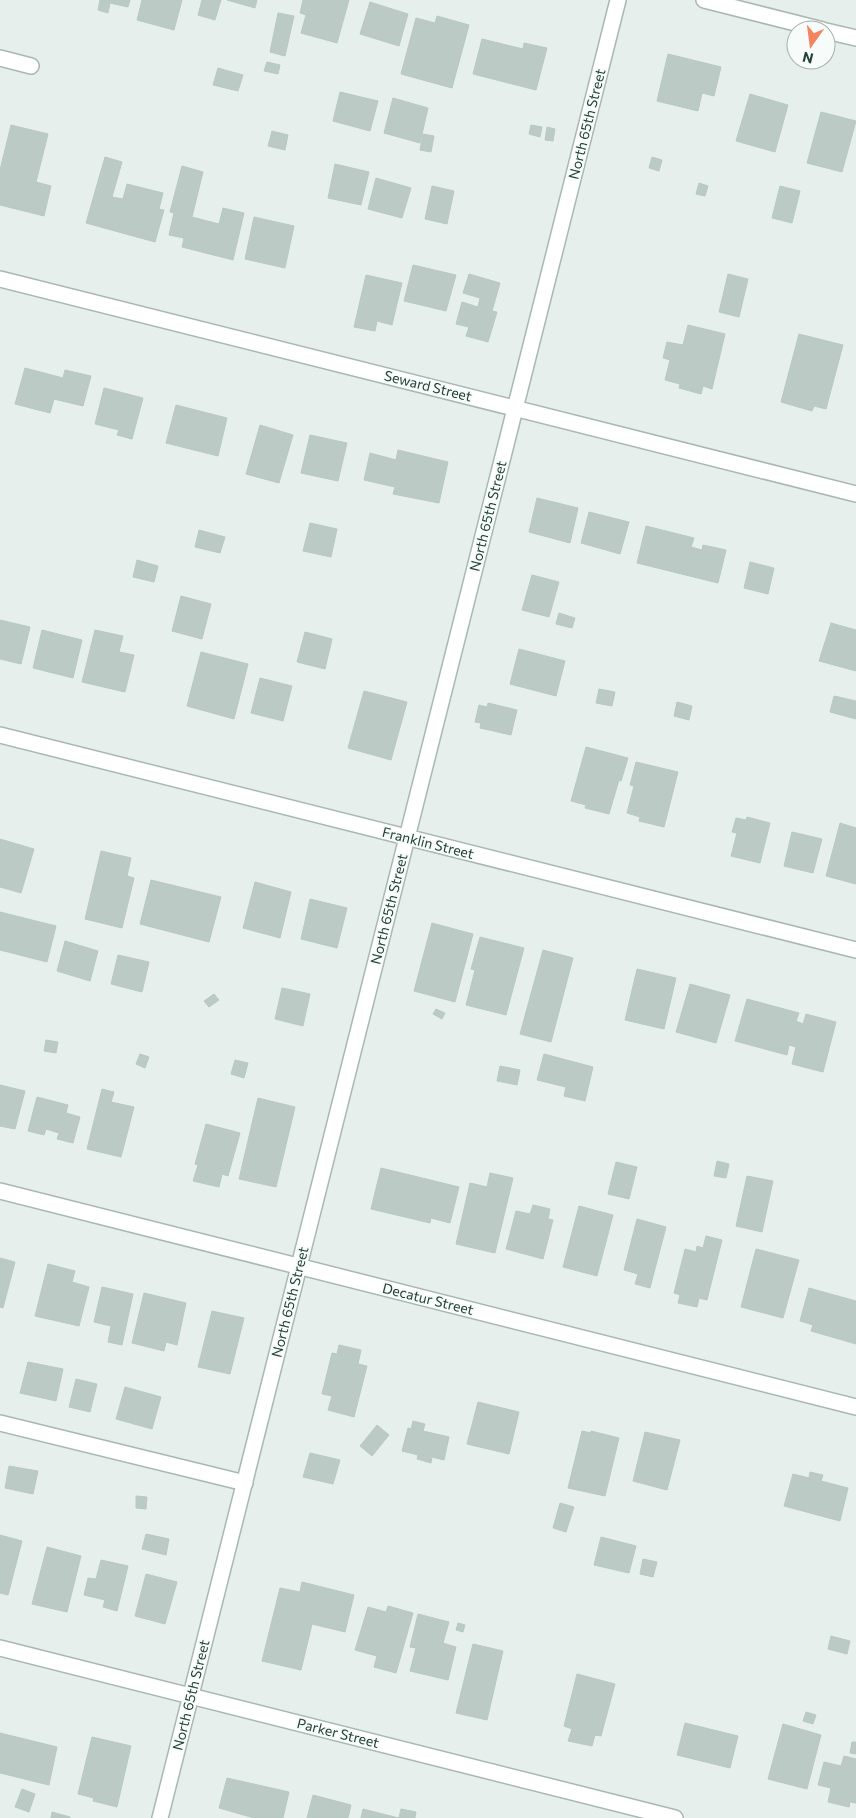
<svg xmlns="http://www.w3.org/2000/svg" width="856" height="1818" font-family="Commissioner,sans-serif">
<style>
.building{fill:#bbcac4;stroke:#b8c9c2}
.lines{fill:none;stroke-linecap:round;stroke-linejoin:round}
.lane-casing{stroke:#a8b8b2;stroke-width:18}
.street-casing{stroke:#a8b8b2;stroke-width:18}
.lane{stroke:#fff;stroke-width:15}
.street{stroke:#fff;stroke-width:15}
.labels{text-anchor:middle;stroke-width:4;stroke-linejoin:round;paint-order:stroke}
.street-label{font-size:14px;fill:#24423a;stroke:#f7fbf9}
</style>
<rect width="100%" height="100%" fill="#e6efeb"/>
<path class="building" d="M100 0H130L128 7 110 3 108 13 98 10Z
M142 0H182L174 30 137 20Z
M202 0H221L215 20 198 15Z
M227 0H257L255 8Z
M303 0H349L337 43 301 33 306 15 300 13Z
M370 2 408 14 399 46 360 34Z
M278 13 294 16 285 56 270 52Z
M437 16 469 25 452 88 401 74 416 18 435 23Z
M482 39 523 49 524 43 547 48 536 90 473 74Z
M668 54 721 67 714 96 702 93 698 111 657 101Z
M267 62 280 65 278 74 264 71Z
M218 68 243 75 238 91 213 85Z
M340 92 378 101 370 131 333 121Z
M750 94 788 105 775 152 736 141Z
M393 98 428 108 420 143 384 133Z
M821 112 856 121 842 172 807 163Z
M11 125 48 134 36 182 51 186 44 216 0 205V170Z
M531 125 542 127 540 137 529 134Z
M547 127 555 129 553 141 545 140Z
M272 131 288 135 285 150 268 146Z
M423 134 434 136 431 152 420 150Z
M105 157 122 162 112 197 123 199 127 184 163 193 159 209 164 210 155 242 86 223Z
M652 157 662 160 659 171 649 168Z
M335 164 369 172 361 205 328 198Z
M182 166 203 172 192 217 219 224 223 208 244 213 233 260 182 247 184 238 169 235 174 213 170 212Z
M376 178 411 188 402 218 368 209Z
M699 183 708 186 705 196 696 194Z
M432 186 454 191 447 224 425 219Z
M780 186 800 191 792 223 772 218Z
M254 217 294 226 285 268 245 259Z
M413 265 456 275 446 311 404 301Z
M469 274 500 283 492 311 497 312 488 342 466 336 469 327 456 324 462 302 478 307 480 298 463 293Z
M728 274 748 279 739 317 719 312Z
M366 275 402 283 392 325 377 321 375 331 354 327Z
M688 325 725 334 712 389 703 386 701 394 679 388 680 384 665 380 670 360 663 358 667 342 683 345Z
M799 334 843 345 826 409 814 406 812 411 781 402Z
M25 368 63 378 65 370 91 376 83 406 54 399 50 413 15 404Z
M104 388 143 398 132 439 117 435 119 430 95 424Z
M176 405 227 418 218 456 166 443Z
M260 425 293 435 279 483 246 474Z
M310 435 347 443 338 481 301 473Z
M398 450 448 462 439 503 393 494 395 487 364 480 370 453 396 460Z
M537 498 578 508 570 543 529 532Z
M589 512 629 522 620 554 581 543Z
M310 523 337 529 331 557 303 551Z
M646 526 694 538 691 547 702 550 703 545 726 550 718 583 637 563Z
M199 530 225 537 220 553 195 547Z
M137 560 158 566 154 582 133 577Z
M750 562 774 568 768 594 744 588Z
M532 575 559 582 549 617 522 610Z
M181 596 211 604 202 639 172 631Z
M559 613 575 618 572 628 556 624Z
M0 620 30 627 21 664 0 659Z
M831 623 856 630V671L819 661Z
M42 630 82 640 73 678 33 668Z
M95 630 123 636 119 652 134 655 125 692 82 682Z
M305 632 332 639 325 669 297 662Z
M519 649 565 661 556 696 510 684Z
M201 652 248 664 234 719 187 706Z
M260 678 292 686 283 721 251 713Z
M599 689 615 692 612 706 596 703Z
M364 691 407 702 391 760 348 748Z
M834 696 856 701V719L830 712Z
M677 702 692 706 689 720 674 716Z
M488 703 517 710 511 735 480 728 481 723 475 722 479 705 487 707Z
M586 747 628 758 621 781 619 780 609 814 585 808 586 805 571 801Z
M636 762 678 772 664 827 639 821 640 817 627 813 634 786 630 785Z
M747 817 770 823 760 863 731 856 737 833 732 832 736 818 746 820Z
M840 823 856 828V884L826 876Z
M792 832 822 839 813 873 784 866Z
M0 839 34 849 21 893 0 887Z
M101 851 131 858 127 876 134 878 122 928 85 919Z
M151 880 221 897 209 942 140 924Z
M255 882 291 892 280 938 243 928Z
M310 899 347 908 337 948 301 939Z
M0 912 56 926 47 962 0 950Z
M432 923 473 934 455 1002 414 991Z
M480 937 524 948 506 1015 466 1005 475 970 471 969Z
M65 941 98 951 90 981 57 971Z
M543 950 573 958 551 1042 520 1034Z
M118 955 149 962 142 992 111 984Z
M637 969 676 978 664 1029 625 1020Z
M690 984 730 995 716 1043 676 1032Z
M282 988 310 994 303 1026 275 1019Z
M214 994 219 1000 209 1007 204 1001Z
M747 999 799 1013 796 1021 803 1024 806 1014 836 1022 823 1072 792 1064 796 1047 789 1045 787 1055 735 1041Z
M436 1009 445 1013 442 1019 433 1014Z
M46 1040 58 1042 56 1053 44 1051Z
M140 1054 149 1057 145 1068 136 1064Z
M544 1054 593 1067 585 1101 564 1096 566 1087 537 1080Z
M235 1060 248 1063 244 1078 231 1074Z
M500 1066 520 1070 517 1085 497 1081Z
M0 1085 25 1091 15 1129 0 1126Z
M102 1089 114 1092 111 1102 134 1107 121 1157 87 1149Z
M37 1097 68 1105 66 1113 80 1117 73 1143 57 1139 59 1133 46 1129 44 1135 28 1131Z
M258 1098 295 1107 276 1187 239 1179Z
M206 1124 240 1133 228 1176 222 1174 219 1187 193 1181 198 1165 195 1164Z
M717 1161 729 1164 726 1178 714 1176Z
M616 1162 637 1167 629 1199 608 1194Z
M381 1168 459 1187 450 1223 431 1218 430 1223 371 1209Z
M490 1173 513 1178 495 1253 456 1244 470 1183 487 1187Z
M747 1176 773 1181 762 1232 736 1226Z
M533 1205 550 1209 548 1219 553 1220 543 1259 506 1249 516 1211 530 1214Z
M579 1206 613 1215 597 1276 563 1267Z
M637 1219 666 1227 650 1288 635 1284 638 1274 624 1270Z
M706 1236 722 1240 707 1300 699 1298 697 1307 678 1303 680 1295 674 1293 685 1249 696 1252 697 1246 703 1248Z
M756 1249 799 1260 783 1318 741 1307Z
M0 1258 15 1262 3 1308 0 1307Z
M48 1264 75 1271 72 1282 89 1287 79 1326 35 1316Z
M102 1287 133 1294 122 1345 108 1342 111 1326 94 1322Z
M809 1288 856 1301V1344L811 1331 813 1325 800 1321Z
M144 1293 186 1303 177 1345 166 1342 164 1351 132 1343Z
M212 1311 244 1318 230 1374 198 1367Z
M339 1345 361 1350 358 1364 367 1366 354 1417 328 1410 332 1396 322 1394 332 1353 337 1354Z
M28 1362 63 1369 56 1401 20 1393Z
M76 1379 97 1384 90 1412 69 1407Z
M125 1387 161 1397 152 1429 116 1419Z
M478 1402 519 1412 509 1454 467 1444Z
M413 1421 425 1424 423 1431 449 1437 444 1460 432 1457 431 1463 417 1459 418 1455 402 1451 408 1428 411 1429Z
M377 1425 389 1435 372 1456 360 1446Z
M582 1431 591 1433V1431L619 1438 605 1496 568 1488Z
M645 1432 680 1440 667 1490 633 1481Z
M310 1453 340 1460 333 1484 303 1477Z
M9 1466 38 1471 33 1494 5 1488Z
M810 1472 823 1475 821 1481 848 1488 840 1521 784 1506 793 1474 809 1478Z
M136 1496 147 1497 146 1509 136 1508Z
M560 1503 574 1507 566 1532 553 1528Z
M146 1534 169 1539 166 1555 142 1549Z
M0 1535 22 1541 8 1595 0 1593Z
M601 1537 636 1546 629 1573 594 1565Z
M47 1547 81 1556 67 1612 32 1604Z
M643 1559 657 1562 653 1577 640 1574Z
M101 1560 128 1566 117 1611 103 1607 105 1600 84 1595 88 1578 96 1579Z
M146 1574 177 1582 165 1624 135 1616Z
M302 1582 354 1595 345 1632 312 1624 301 1670 262 1661 280 1588 300 1592Z
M388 1606 413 1613 396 1673 374 1667 377 1656 355 1650 368 1607 386 1612Z
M418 1614 449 1622 443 1643 456 1647 448 1680 410 1671 416 1648 410 1647Z
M458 1623 465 1625 463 1632 456 1630Z
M831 1636 850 1641 847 1654 828 1649Z
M473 1644 503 1651 487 1720 456 1713Z
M577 1674 615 1684 601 1736 595 1735 592 1746 568 1741 572 1729 564 1726Z
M806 1712 816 1715 813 1724 803 1721Z
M685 1723 738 1736 730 1768 677 1755Z
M783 1724 821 1735 807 1789 768 1779Z
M0 1733 57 1747 49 1785 0 1773Z
M92 1737 131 1746 117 1807 93 1801 94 1798 78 1794Z
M852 1742H856V1754L850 1753Z
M844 1756 856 1759V1803L850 1802 849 1807 828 1802 831 1788 818 1785 824 1762 841 1766Z
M227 1778 289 1792 283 1818H254L219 1808Z
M22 1789 35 1794 29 1812 15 1807Z
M313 1795 351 1805 348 1818H307Z
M363 1809 399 1818 401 1809 416 1812 415 1818H361Z
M52 1812 70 1817V1818H51Z"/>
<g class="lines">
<g class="lane-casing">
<path id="lane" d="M0 58 31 66
M0 1423 245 1483"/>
</g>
<g class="street-casing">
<path id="street" d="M704 0 823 30
M826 31 856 38
M0 279 856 494
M0 735 856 950
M0 1191 856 1407
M0 1648 675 1818
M160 1818 618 0"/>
</g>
<use href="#lane" class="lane"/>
<use href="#street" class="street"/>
</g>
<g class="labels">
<g class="street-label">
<text transform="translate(587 124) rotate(-76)" y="5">North 65th Street</text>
<text transform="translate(428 386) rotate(14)" y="5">Seward Street</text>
<text transform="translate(488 516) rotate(-76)" y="5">North 65th Street</text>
<text transform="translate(428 843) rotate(14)" y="5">Franklin Street</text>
<text transform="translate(389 909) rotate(-76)" y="5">North 65th Street</text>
<text transform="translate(428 1299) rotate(14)" y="5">Decatur Street</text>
<text transform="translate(290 1302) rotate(-76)" y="5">North 65th Street</text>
<text transform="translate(191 1695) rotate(-76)" y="5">North 65th Street</text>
<text transform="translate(338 1733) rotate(14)" y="5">Parker Street</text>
</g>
</g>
<g transform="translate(811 45) rotate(194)"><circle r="24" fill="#f7fbf9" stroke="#a3b1ad"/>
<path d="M0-4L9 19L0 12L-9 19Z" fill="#f4845f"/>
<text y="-8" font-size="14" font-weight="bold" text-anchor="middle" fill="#24423a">N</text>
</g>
</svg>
